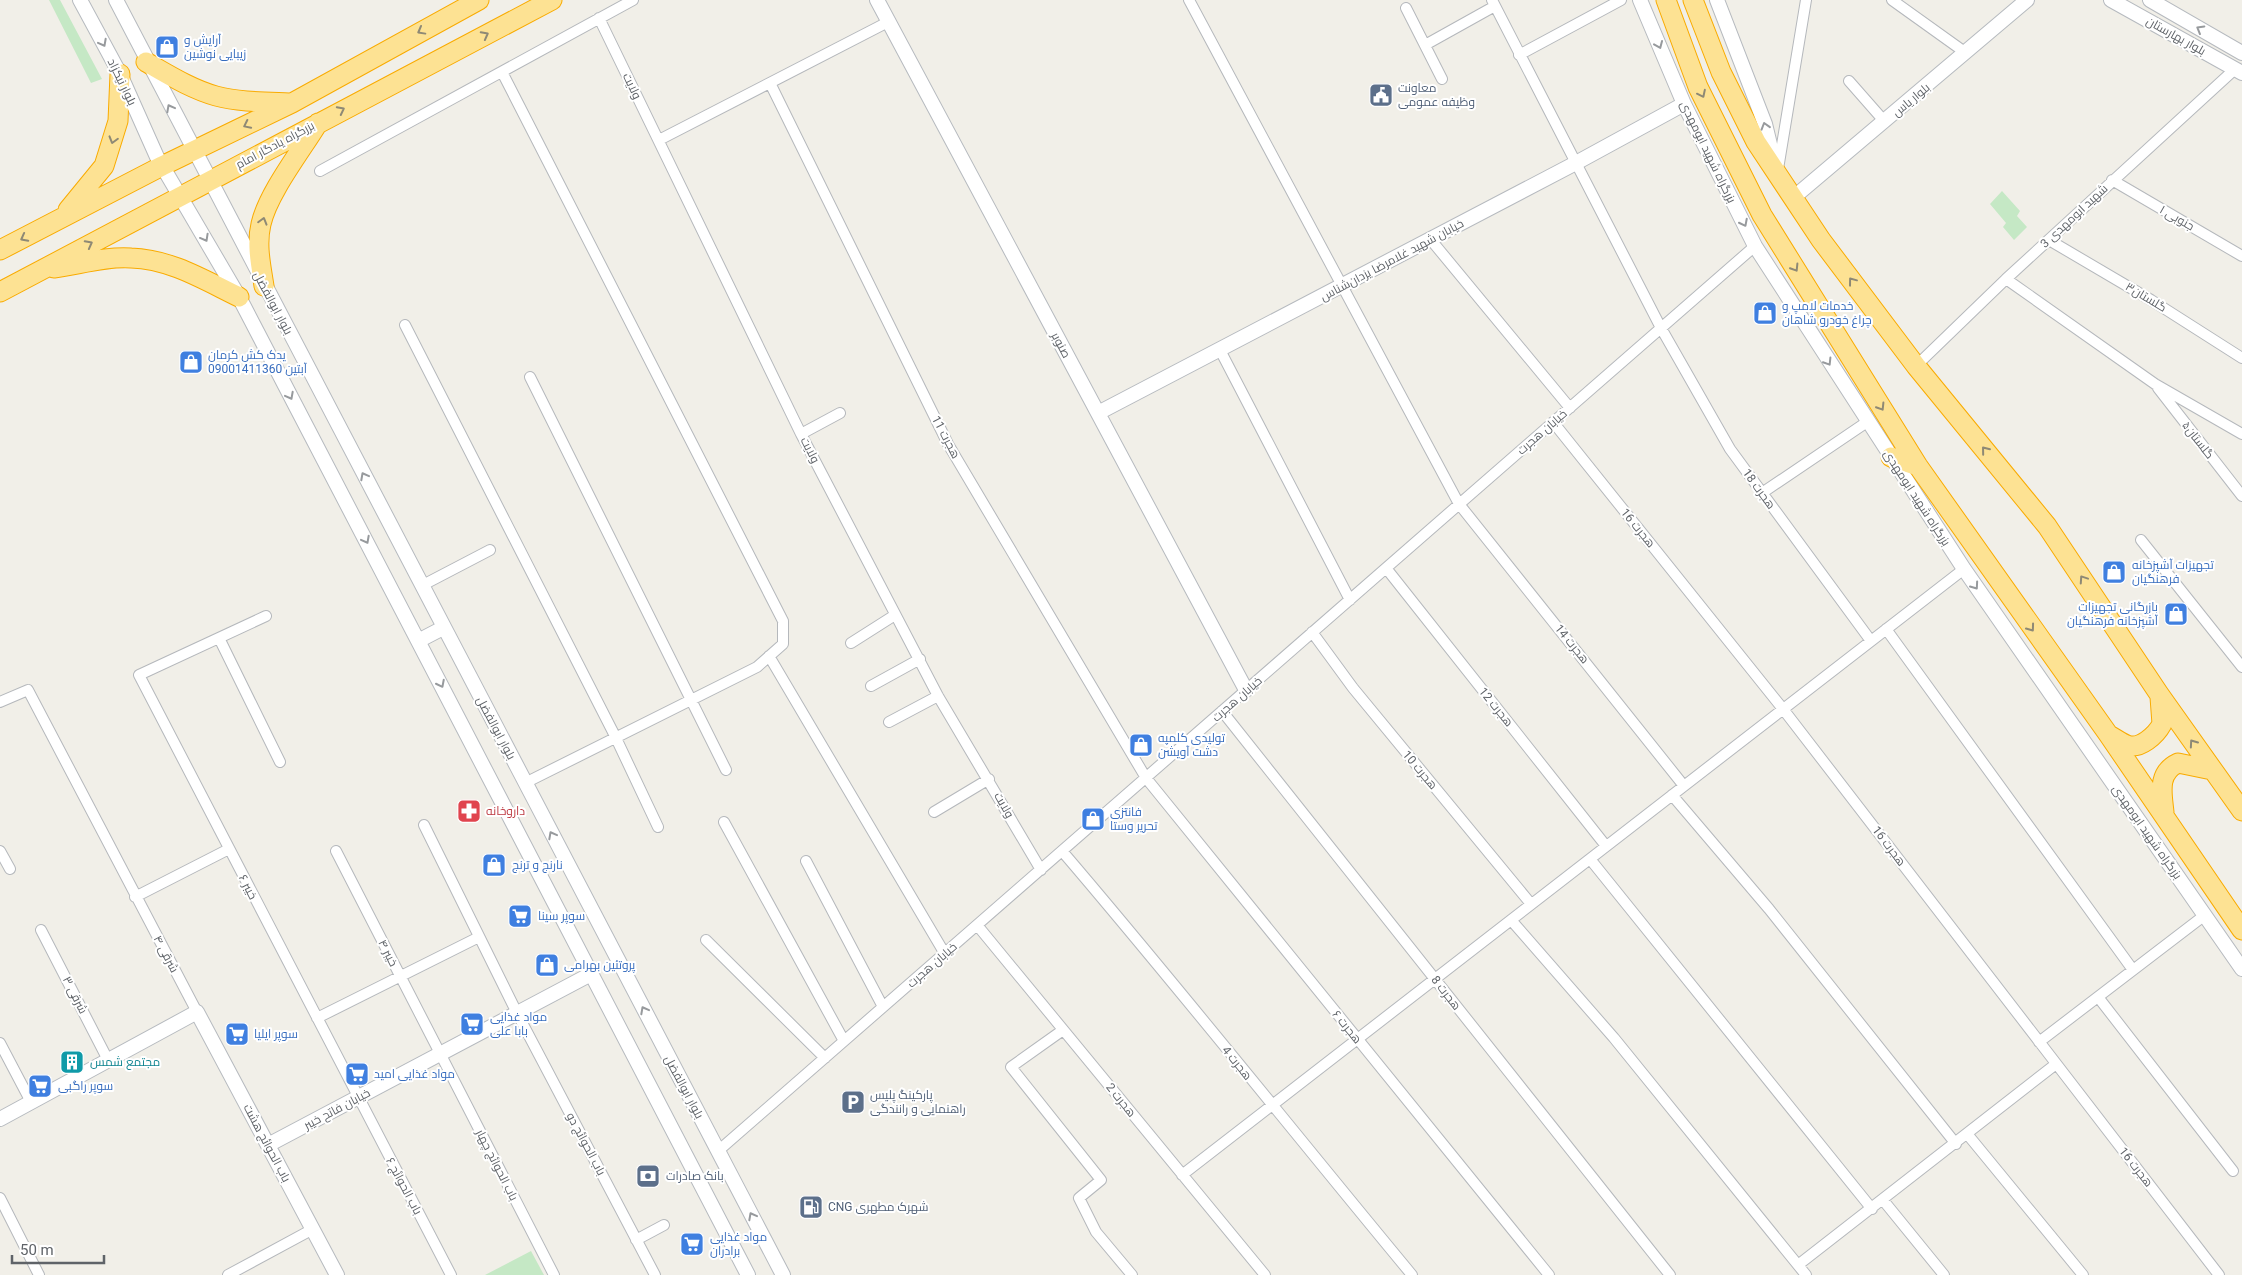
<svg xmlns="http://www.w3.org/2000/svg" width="2242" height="1275" font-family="Roboto,Cairo,sans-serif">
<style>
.green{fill:#c5e8c5}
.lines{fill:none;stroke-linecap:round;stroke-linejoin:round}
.street-casing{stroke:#b5b8bc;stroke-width:12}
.secondary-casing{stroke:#b6babf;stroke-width:16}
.highway-casing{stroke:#f9ab00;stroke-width:21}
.street{stroke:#fff;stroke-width:10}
.secondary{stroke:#fff;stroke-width:14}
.highway{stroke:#fde293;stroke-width:19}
.oneway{stroke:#979a9d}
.oneway2{stroke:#8e8975}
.labels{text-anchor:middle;stroke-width:4;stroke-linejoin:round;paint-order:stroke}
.street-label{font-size:12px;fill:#5f6368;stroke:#fff}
.shop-label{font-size:12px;fill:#366cbe;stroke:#fff;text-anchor:start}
.service-label{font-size:12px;fill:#4e5e75;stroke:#fff;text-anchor:start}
.health-label{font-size:12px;fill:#be3a42;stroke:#fff;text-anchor:start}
.culture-label{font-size:12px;fill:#0d838f;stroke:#fff;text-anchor:start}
</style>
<rect width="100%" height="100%" fill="#f1efe8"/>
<path class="green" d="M49 0H60L102 79 91 83Z
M2002 191 2020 211 2017 216 2027 227 2014 240 2003 227 2006 223 1990 204Z
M531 1251 544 1275H485Z"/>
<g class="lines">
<g class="street-casing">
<path id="street" d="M1189 0 1459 504 1684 786
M1492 0 1661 328 1730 449 1871 641
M1892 0 1966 53
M1406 8 1442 79
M599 18 801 434 938 696 1041 870
M1425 45 1495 6
M1519 55 1621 0
M502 72 783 621V644L757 667 525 783
M1849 81 1885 122
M770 83 948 444 1146 778 1549 1275
M659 140 888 22
M1778 169 1806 0
M320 171 633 0
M2112 180 2242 256
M1431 240 1570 408
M2049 240 2151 300 2242 358
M2006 279 2155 384 2242 434
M405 325 615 736 658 827
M1220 350 1350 600
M1916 366 2006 279 2235 69
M530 377 726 770
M2158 388 2242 496
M1553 422 1783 709 2219 1275
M801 434 840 413
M1762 493 1867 422
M2141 540 2242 667
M1386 568 1606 846
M421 586 490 550
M266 616 139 675 451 1275
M1886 629 2133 970
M1312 632 1353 688 1531 904
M219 638 280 762
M851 643 895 615
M769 656 945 954
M871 686 920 659
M0 702 28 690 197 1012
M1222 711 1670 1275
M889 722 938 696
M1672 795 1769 909 1956 1144
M934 812 989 779
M724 822 844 1041
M424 825 517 1013 655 1275
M0 851 10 869
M336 851 554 1275
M1062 851C1181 990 1295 1134 1412 1275
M1590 859 1872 1209
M806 861 883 1007
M135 897 229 849
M1511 920 1614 1038 1806 1275
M977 925 1265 1275
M41 930 108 1060
M706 940 825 1058
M2098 997 2233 1171
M317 1018 479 937
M1063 1030 1011 1067 1101 1180 1079 1198 1096 1232 1132 1275
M2039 1042 2205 915
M0 1043 31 1102
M1968 1135 2083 1275
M718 1151 1755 246
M1182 1175 1964 569
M0 1198 39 1275
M1883 1200 1944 1275
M636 1240 664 1225
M1798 1265 2056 1064
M228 1275 313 1229"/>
</g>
<g class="secondary-casing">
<path id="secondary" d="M80 0 120 74 157 157 239 297 748 1275
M116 0 783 1275
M877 0 1246 690
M1640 0 1684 104 1755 246 1964 569 2242 969
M1717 0 1765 124 1775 165
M2111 0 2242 73
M2150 0 2242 53
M1793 198 2027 0
M1098 413 1574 164 1684 104
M418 641 443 628
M0 1119 197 1012 337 1275
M268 1145 591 974"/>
</g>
<g class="highway-casing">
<path id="highway" d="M1666 0 1698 87 1762 215 1918 466 2108 734 2242 930
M1693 0 1721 72 1756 142 1821 240 1916 366 2047 526 2159 694 2242 811
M146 62C169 75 191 89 216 96 239 102 264 102 289 103
M68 210 104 166 118 121 120 74
M0 250 162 166 292 103 479 0
M54 268C78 265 106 256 131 258 170 259 204 280 239 297
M264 286C261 266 256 245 261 224 268 193 301 151 318 123
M0 292 552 0
M1891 457 1918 466
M2109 735C2115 738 2121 743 2127 745 2140 750 2156 735 2162 724L2160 697
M2164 812C2162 793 2157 773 2178 763L2212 770"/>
</g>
<use href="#street" class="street"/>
<use href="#secondary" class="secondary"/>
<use href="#highway" class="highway"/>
</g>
<defs><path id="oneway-chevron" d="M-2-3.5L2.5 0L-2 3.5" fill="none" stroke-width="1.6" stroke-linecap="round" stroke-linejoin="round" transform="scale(1.25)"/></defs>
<g class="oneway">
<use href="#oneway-chevron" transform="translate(2200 29) rotate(-150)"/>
<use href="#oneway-chevron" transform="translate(103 43) rotate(62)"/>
<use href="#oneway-chevron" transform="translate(1659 45) rotate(67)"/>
<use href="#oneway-chevron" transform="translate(170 108) rotate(-118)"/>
<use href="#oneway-chevron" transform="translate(1765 126) rotate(-107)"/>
<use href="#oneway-chevron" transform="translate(1744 223) rotate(63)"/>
<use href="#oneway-chevron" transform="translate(205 238) rotate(61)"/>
<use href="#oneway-chevron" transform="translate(1828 362) rotate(58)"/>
<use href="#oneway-chevron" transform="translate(290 396) rotate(62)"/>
<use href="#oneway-chevron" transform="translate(364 476) rotate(-118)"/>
<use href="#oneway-chevron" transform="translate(366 540) rotate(62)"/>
<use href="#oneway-chevron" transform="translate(1975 586) rotate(55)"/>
<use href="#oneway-chevron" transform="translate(441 684) rotate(63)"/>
<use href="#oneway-chevron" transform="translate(552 835) rotate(-118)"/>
<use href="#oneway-chevron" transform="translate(644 1010) rotate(-118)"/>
<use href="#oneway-chevron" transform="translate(752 1216) rotate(-118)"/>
</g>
<g class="oneway2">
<use href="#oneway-chevron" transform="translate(421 31) rotate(151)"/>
<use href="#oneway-chevron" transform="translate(485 35) rotate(-28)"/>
<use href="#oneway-chevron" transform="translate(1702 94) rotate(64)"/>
<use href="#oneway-chevron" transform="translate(341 110) rotate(-27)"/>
<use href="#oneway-chevron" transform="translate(247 125) rotate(154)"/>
<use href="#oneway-chevron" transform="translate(113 140) rotate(106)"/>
<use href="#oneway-chevron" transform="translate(263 221) rotate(-74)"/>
<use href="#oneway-chevron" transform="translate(24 238) rotate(152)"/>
<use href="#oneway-chevron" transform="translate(89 244) rotate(-28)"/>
<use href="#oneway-chevron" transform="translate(1795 268) rotate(58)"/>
<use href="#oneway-chevron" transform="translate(1852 281) rotate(-127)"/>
<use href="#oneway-chevron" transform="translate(1881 407) rotate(58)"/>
<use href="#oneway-chevron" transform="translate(1985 450) rotate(-129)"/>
<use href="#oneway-chevron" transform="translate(2083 579) rotate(-124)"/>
<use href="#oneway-chevron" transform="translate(2031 628) rotate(54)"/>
<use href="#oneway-chevron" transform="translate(2193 743) rotate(-125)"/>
</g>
<defs>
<g id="shop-square" transform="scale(1.25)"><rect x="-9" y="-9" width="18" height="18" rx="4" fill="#3f7fe0" stroke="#fff"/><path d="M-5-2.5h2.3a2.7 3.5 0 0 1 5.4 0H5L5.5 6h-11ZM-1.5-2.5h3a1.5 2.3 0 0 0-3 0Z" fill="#fff"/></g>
<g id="civic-square" transform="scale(1.25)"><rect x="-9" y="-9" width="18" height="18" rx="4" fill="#5c6f8a" stroke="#fff"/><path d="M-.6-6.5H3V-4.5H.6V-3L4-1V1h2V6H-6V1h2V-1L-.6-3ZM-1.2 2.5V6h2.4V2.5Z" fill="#fff"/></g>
<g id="pharmacy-square" transform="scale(1.25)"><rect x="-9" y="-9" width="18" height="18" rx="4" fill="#e0444e" stroke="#fff"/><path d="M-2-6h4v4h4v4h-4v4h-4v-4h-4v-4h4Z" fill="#fff"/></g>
<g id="supermarket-square" transform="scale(1.25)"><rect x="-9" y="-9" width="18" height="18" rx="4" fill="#3f7fe0" stroke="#fff"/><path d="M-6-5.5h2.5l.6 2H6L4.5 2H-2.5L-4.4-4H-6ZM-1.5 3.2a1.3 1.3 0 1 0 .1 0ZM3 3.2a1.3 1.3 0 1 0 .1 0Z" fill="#fff"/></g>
<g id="building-square" transform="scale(1.25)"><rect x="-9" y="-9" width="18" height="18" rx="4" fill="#0f9aa8" stroke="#fff"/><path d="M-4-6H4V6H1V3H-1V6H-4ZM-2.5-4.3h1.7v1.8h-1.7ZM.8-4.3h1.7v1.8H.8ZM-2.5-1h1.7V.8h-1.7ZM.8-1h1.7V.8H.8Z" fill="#fff"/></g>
<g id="parking-square" transform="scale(1.25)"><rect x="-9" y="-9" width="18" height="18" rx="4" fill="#5c6f8a" stroke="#fff"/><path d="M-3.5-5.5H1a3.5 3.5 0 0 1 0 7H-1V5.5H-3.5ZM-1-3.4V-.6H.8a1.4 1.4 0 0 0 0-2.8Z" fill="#fff"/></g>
<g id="bank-square" transform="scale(1.25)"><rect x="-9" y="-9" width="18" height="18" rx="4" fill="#5c6f8a" stroke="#fff"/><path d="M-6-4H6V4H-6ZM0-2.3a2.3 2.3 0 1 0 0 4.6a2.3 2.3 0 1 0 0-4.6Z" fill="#fff"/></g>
<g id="fuel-square" transform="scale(1.25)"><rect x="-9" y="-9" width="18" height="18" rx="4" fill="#5c6f8a" stroke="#fff"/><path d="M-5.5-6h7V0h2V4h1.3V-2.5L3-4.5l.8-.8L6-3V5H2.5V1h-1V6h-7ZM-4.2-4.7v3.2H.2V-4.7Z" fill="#fff"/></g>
</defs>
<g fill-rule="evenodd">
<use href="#shop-square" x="167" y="47"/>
<use href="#civic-square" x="1381" y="95"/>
<use href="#shop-square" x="1765" y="313"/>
<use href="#shop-square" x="191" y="362"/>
<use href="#shop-square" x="2114" y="572"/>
<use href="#shop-square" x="2176" y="614"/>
<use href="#shop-square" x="1141" y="745"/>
<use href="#pharmacy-square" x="469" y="811"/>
<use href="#shop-square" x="1093" y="819"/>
<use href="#shop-square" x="494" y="865"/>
<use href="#supermarket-square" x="520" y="916"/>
<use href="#shop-square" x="547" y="965"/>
<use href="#supermarket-square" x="472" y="1024"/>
<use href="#supermarket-square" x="237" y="1034"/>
<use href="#building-square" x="72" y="1062"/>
<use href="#supermarket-square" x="357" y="1074"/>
<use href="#supermarket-square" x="40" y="1086"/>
<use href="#parking-square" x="853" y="1102"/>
<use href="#bank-square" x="648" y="1176"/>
<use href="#fuel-square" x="811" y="1207"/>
<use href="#supermarket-square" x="692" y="1244"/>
</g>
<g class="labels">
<g class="street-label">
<text transform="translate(2176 36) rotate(29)" y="4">بلوار بهارستان</text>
<text transform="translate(122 82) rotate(64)" y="4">بلوار نیکزاد</text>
<text transform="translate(632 86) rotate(64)" y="4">ولایت</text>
<text transform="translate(1911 100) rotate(-40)" y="4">بلوار یاس</text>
<text transform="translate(275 145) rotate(-28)" y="4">بزرگراه یادگار امام</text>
<text transform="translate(1708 152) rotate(64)" y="4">بزرگراه شهید ابومهدی</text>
<text transform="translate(2074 216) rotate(-43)" y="4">شهید ابومهدی 3</text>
<text transform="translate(2177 218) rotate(30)" y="4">جنوبی ۱</text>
<text transform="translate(1392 260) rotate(-28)" y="4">خیابان شهید غلامرضا یزدان‌شناس</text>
<text transform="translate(2146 297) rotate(31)" y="4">گلستان۳</text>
<text transform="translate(273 303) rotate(62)" y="4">بلوار ابوالفضل</text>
<text transform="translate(1061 345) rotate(62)" y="4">صنوبر</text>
<text transform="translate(1542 432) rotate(-41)" y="4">خیابان هجرت</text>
<text transform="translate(946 437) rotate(62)" y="4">هجرت 11</text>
<text transform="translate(2198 440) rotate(52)" y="4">گلستان۵</text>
<text transform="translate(810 450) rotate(63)" y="4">ولایت</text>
<text transform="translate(1759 489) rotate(54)" y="4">هجرت 18</text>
<text transform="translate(1917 498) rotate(57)" y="4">بزرگراه شهید ابومهدی</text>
<text transform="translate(1638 528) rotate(51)" y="4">هجرت 16</text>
<text transform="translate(1572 644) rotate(51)" y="4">هجرت 14</text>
<text transform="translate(1237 699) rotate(-41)" y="4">خیابان هجرت</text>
<text transform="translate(1496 707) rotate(51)" y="4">هجرت 12</text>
<text transform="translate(496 728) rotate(62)" y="4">بلوار ابوالفضل</text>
<text transform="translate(1420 770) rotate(50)" y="4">هجرت 10</text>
<text transform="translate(1004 805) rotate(60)" y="4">ولایت</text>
<text transform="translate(2147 832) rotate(55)" y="4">بزرگراه شهید ابومهدی</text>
<text transform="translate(1889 846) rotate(53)" y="4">هجرت 16</text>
<text transform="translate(248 887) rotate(63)" y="4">خیبر ۶</text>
<text transform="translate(388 953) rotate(63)" y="4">خیبر ۴</text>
<text transform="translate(166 954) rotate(62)" y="4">۴ شرقی</text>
<text transform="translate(932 965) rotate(-41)" y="4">خیابان هجرت</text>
<text transform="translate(1446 993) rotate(52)" y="4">هجرت 8</text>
<text transform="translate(75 995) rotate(63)" y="4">۳ شرقی</text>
<text transform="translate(1347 1027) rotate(51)" y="4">هجرت ۶</text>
<text transform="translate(1237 1063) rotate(51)" y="4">هجرت 4</text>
<text transform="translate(684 1087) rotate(62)" y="4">بلوار ابوالفضل</text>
<text transform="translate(1121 1100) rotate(51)" y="4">هجرت 2</text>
<text transform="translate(337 1109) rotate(-28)" y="4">خیابان فاتح خیبر</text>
<text transform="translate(267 1143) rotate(62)" y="4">باب الحوائج هشت</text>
<text transform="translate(586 1144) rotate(62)" y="4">باب الحوائج دو</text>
<text transform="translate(497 1165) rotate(63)" y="4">باب الحوائج چهار</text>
<text transform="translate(2136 1167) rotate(52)" y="4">هجرت 16</text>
<text transform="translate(404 1186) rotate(62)" y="4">باب الحوائج ۶</text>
</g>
<g class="shop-label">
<text x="184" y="44">آرایش و<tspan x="184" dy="14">زیبایی نوشین</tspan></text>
<text x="1782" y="310">خدمات لامپ و<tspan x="1782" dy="14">چراغ خودرو شاهان</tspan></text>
<text x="208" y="359">یدک کش کرمان<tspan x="208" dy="14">آبتین 09001411360</tspan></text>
<text x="2132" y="569">تجهیزات آشپزخانه<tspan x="2132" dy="14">فرهنگیان</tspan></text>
<text x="2158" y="611" text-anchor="end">بازرگانی تجهیزات<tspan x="2158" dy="14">آشپزخانه فرهنگیان</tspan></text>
<text x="1158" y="742">تولیدی کلمپه<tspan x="1158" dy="14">دشت آویشن</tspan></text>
<text x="1110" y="816">فانتزی<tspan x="1110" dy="14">تحریر وستا</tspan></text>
<text x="512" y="869">نارنج و ترنج</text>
<text x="538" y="920">سوپر سینا</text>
<text x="564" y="969">پروتئین بهرامی</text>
<text x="490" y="1021">مواد غذایی<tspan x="490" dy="14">بابا علی</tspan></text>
<text x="254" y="1038">سوپر ایلیا</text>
<text x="374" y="1078">مواد غذایی امید</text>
<text x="58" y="1090">سوپر راگبی</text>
<text x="710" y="1241">مواد غذایی<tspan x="710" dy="14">برادران</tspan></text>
</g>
<g class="service-label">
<text x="1398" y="92">معاونت<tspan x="1398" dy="14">وظیفه عمومی</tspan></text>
<text x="870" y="1099">پارکینگ پلیس<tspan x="870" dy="14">راهنمایی و رانندگی</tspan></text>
<text x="666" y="1180">بانک صادرات</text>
<text x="828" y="1211">CNG شهرک مطهری</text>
</g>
<g class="health-label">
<text x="486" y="815">داروخانه</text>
</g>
<g class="culture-label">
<text x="90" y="1066">مجتمع شمس</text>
</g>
</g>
<path d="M12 1255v8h92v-8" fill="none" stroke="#5f6368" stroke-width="2.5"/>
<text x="20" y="1255" font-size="15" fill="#5f6368" stroke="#ffffff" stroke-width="4" paint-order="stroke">50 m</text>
</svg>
